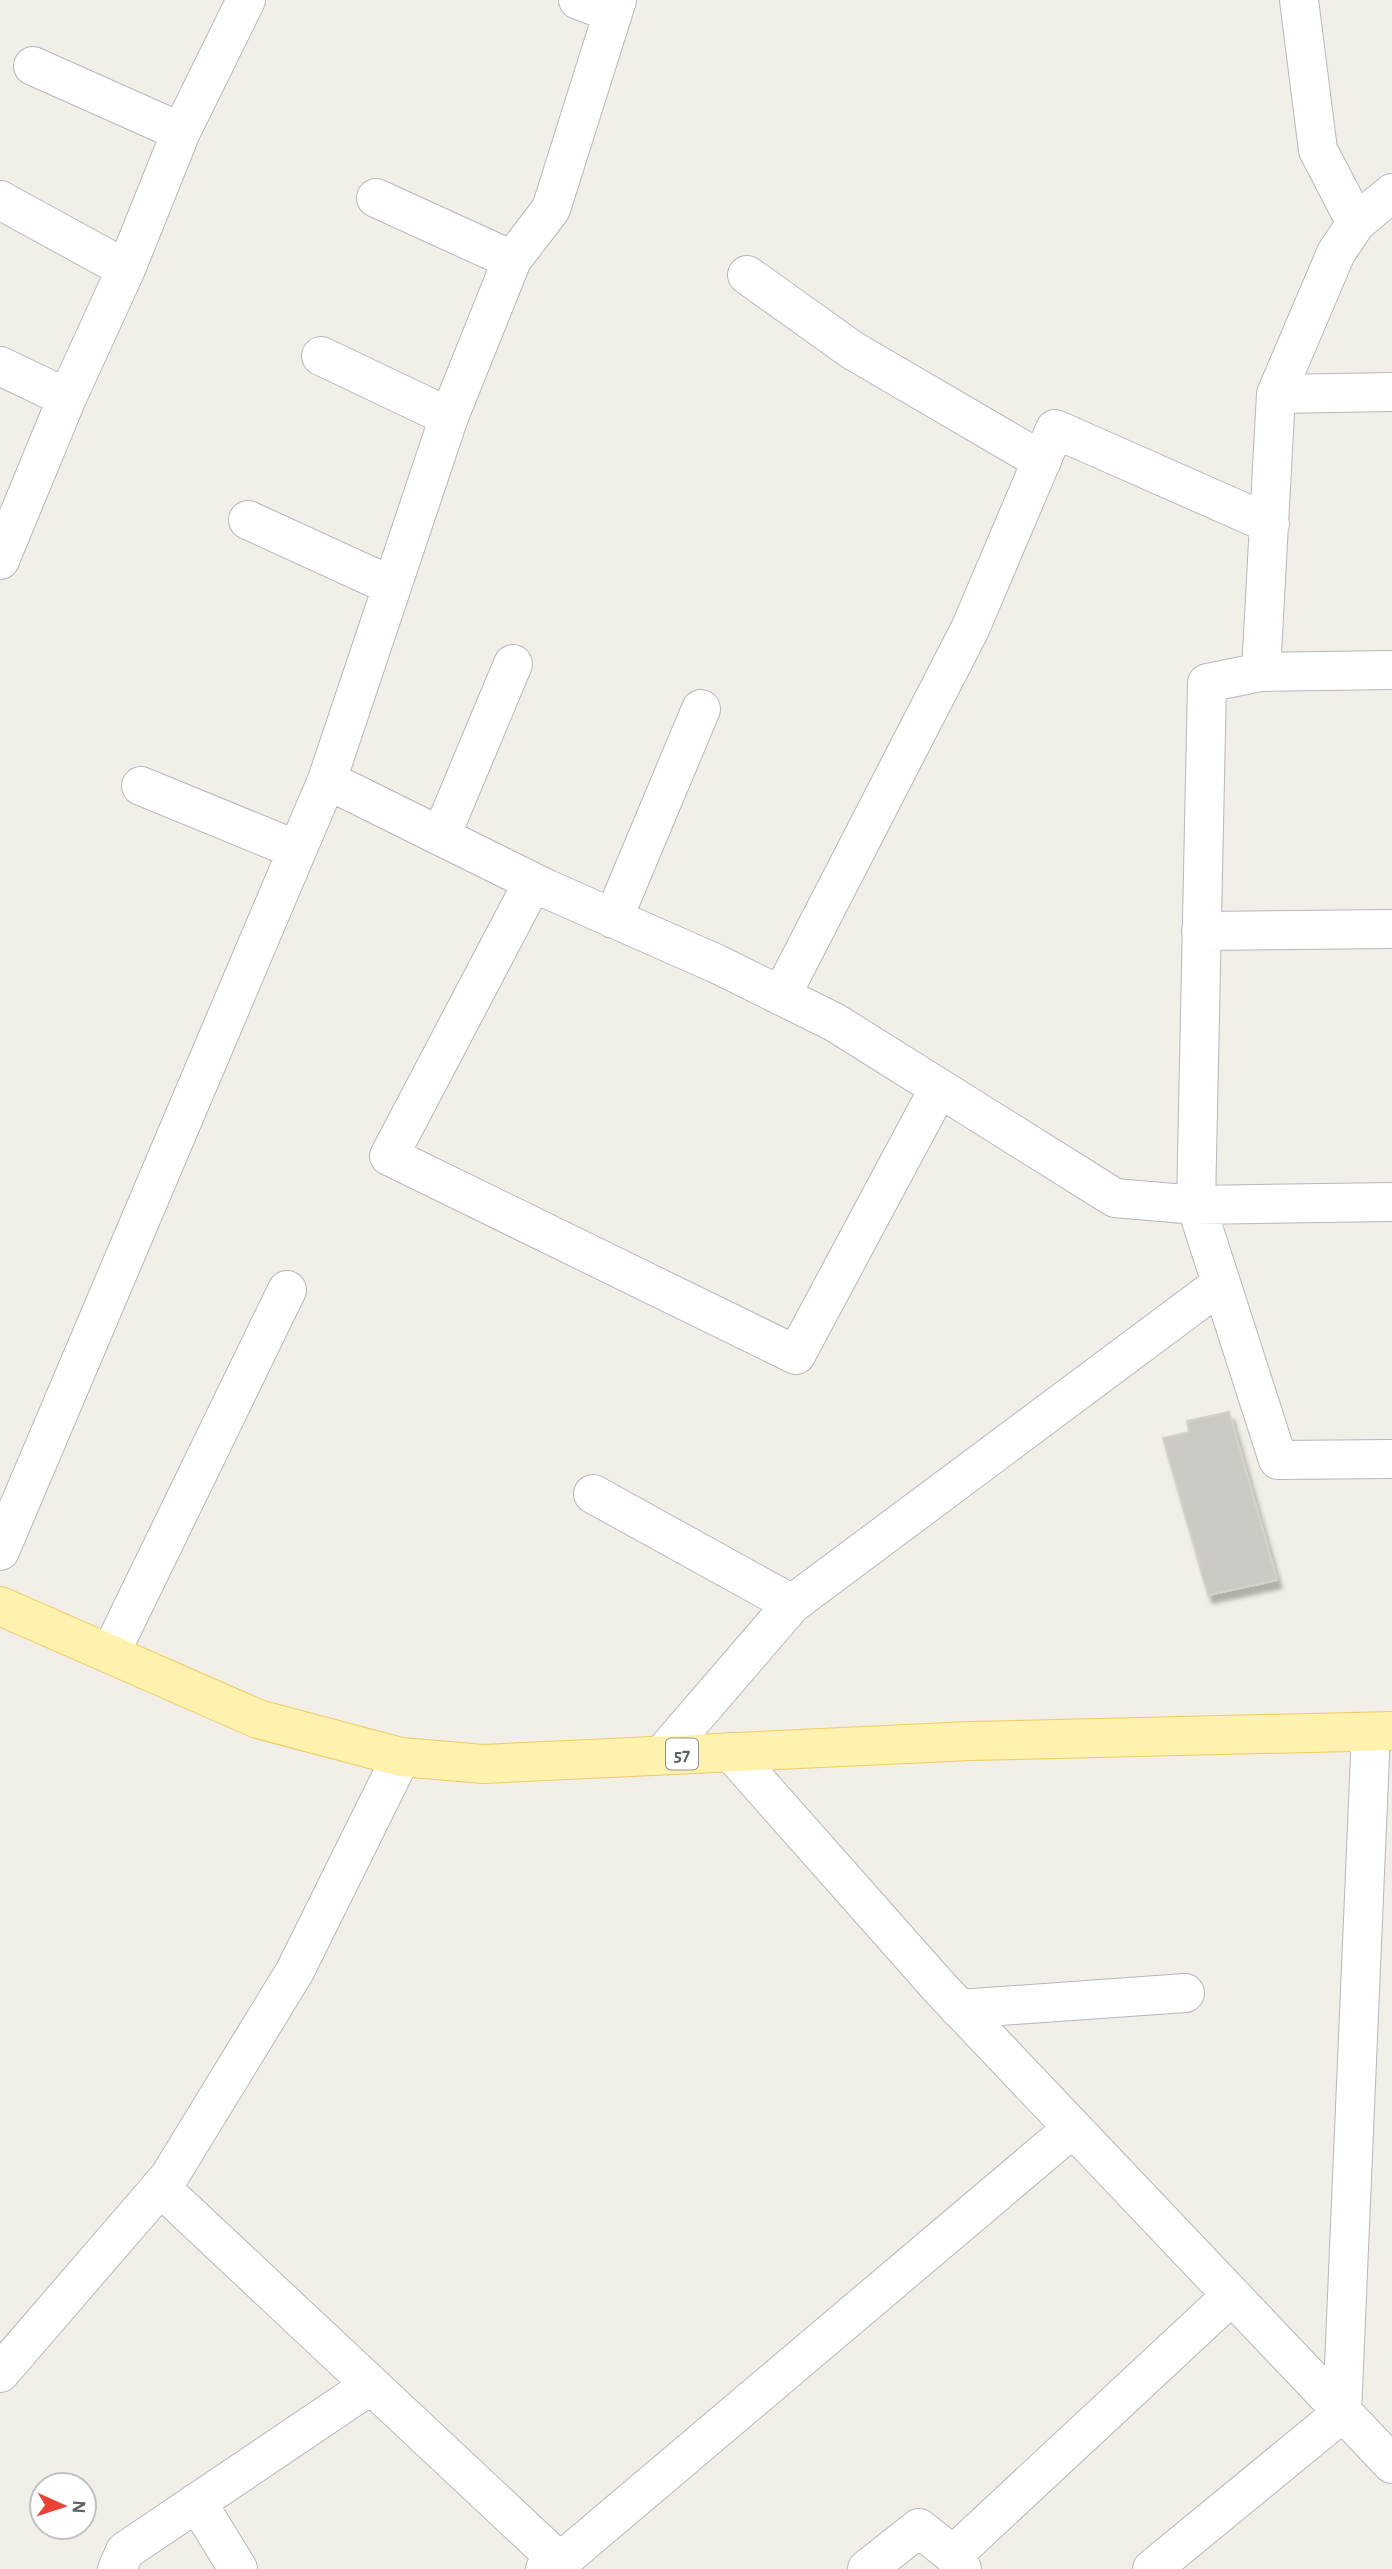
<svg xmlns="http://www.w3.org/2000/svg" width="1392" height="2569" font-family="'Alegreya Sans',sans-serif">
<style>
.building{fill:#cccac5;stroke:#d6d1c6;stroke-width:2;filter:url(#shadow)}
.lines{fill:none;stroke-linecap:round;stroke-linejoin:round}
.minor-casing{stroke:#b5b8bc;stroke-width:40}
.major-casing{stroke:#f2c960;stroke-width:40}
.minor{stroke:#fff;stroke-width:38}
.major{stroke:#fff2af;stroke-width:38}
.labels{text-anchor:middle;stroke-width:6;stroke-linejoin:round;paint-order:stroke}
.shield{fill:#fff;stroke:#8f9295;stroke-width:2}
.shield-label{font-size:19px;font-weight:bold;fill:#5f6368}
</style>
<defs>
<filter id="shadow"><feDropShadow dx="4.5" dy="8" stdDeviation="2" flood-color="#0004"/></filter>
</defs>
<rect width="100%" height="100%" fill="#f1efe8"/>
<path class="building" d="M1229 1412 1277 1580 1208 1595 1163 1438 1189 1432 1187 1421Z"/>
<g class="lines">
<g class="minor-casing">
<path id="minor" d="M578 0 613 13
M1299 0 1318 150 1356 223
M33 66 181 132
M1392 193 1356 223 1336 253 1276 394 1261 672 1207 683 1196 1205 1278 1460 1392 1459
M376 198 512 260 551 209 617 0
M0 200 126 269
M747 275 852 350 1042 461
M321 356 449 417
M0 366 67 398
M1276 394 1392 392
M248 520 392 586
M0 560 67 398 126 269 181 132 246 0
M1261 672 1392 670
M327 780 547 889 717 964 834 1022 1115 1198 1196 1205 1392 1202
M141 786 297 850
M441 836 513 664
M533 882 389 1156 796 1355 939 1088
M613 919 701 709
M1201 931 1392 929
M781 996 970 629 1055 429 1270 524
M593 1494 792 1604
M0 1551 327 780 449 417 512 260
M110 1654 287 1290
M731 1752 940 1988 1392 2464
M662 1755 792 1604 1221 1284
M959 2009 1185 1993
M160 2187 560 2562 561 2569
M0 2373 169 2177 295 1971 401 1757
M197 2502 238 2569
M953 2555 1231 2296
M117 2569 125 2551 371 2385
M545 2569 560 2562 1073 2128
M867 2569 919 2528 953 2555 962 2569
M1152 2569 1342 2413 1371 1732"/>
</g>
<g class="major-casing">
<path id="major" d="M0 1606 258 1719 401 1757 483 1764 971 1741 1392 1731"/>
</g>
<use href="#minor" class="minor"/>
<use href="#major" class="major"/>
</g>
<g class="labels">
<rect class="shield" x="666" y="1738.5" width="32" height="31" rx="5"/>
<g class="shield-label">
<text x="682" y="1761">57</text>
</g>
</g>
<g transform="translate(63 2506) rotate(93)"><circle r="33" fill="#ffffff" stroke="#bfc1c3" stroke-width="2"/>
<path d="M0-5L12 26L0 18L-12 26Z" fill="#ea4335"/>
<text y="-10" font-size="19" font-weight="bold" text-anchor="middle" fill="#5f6368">N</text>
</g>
</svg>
